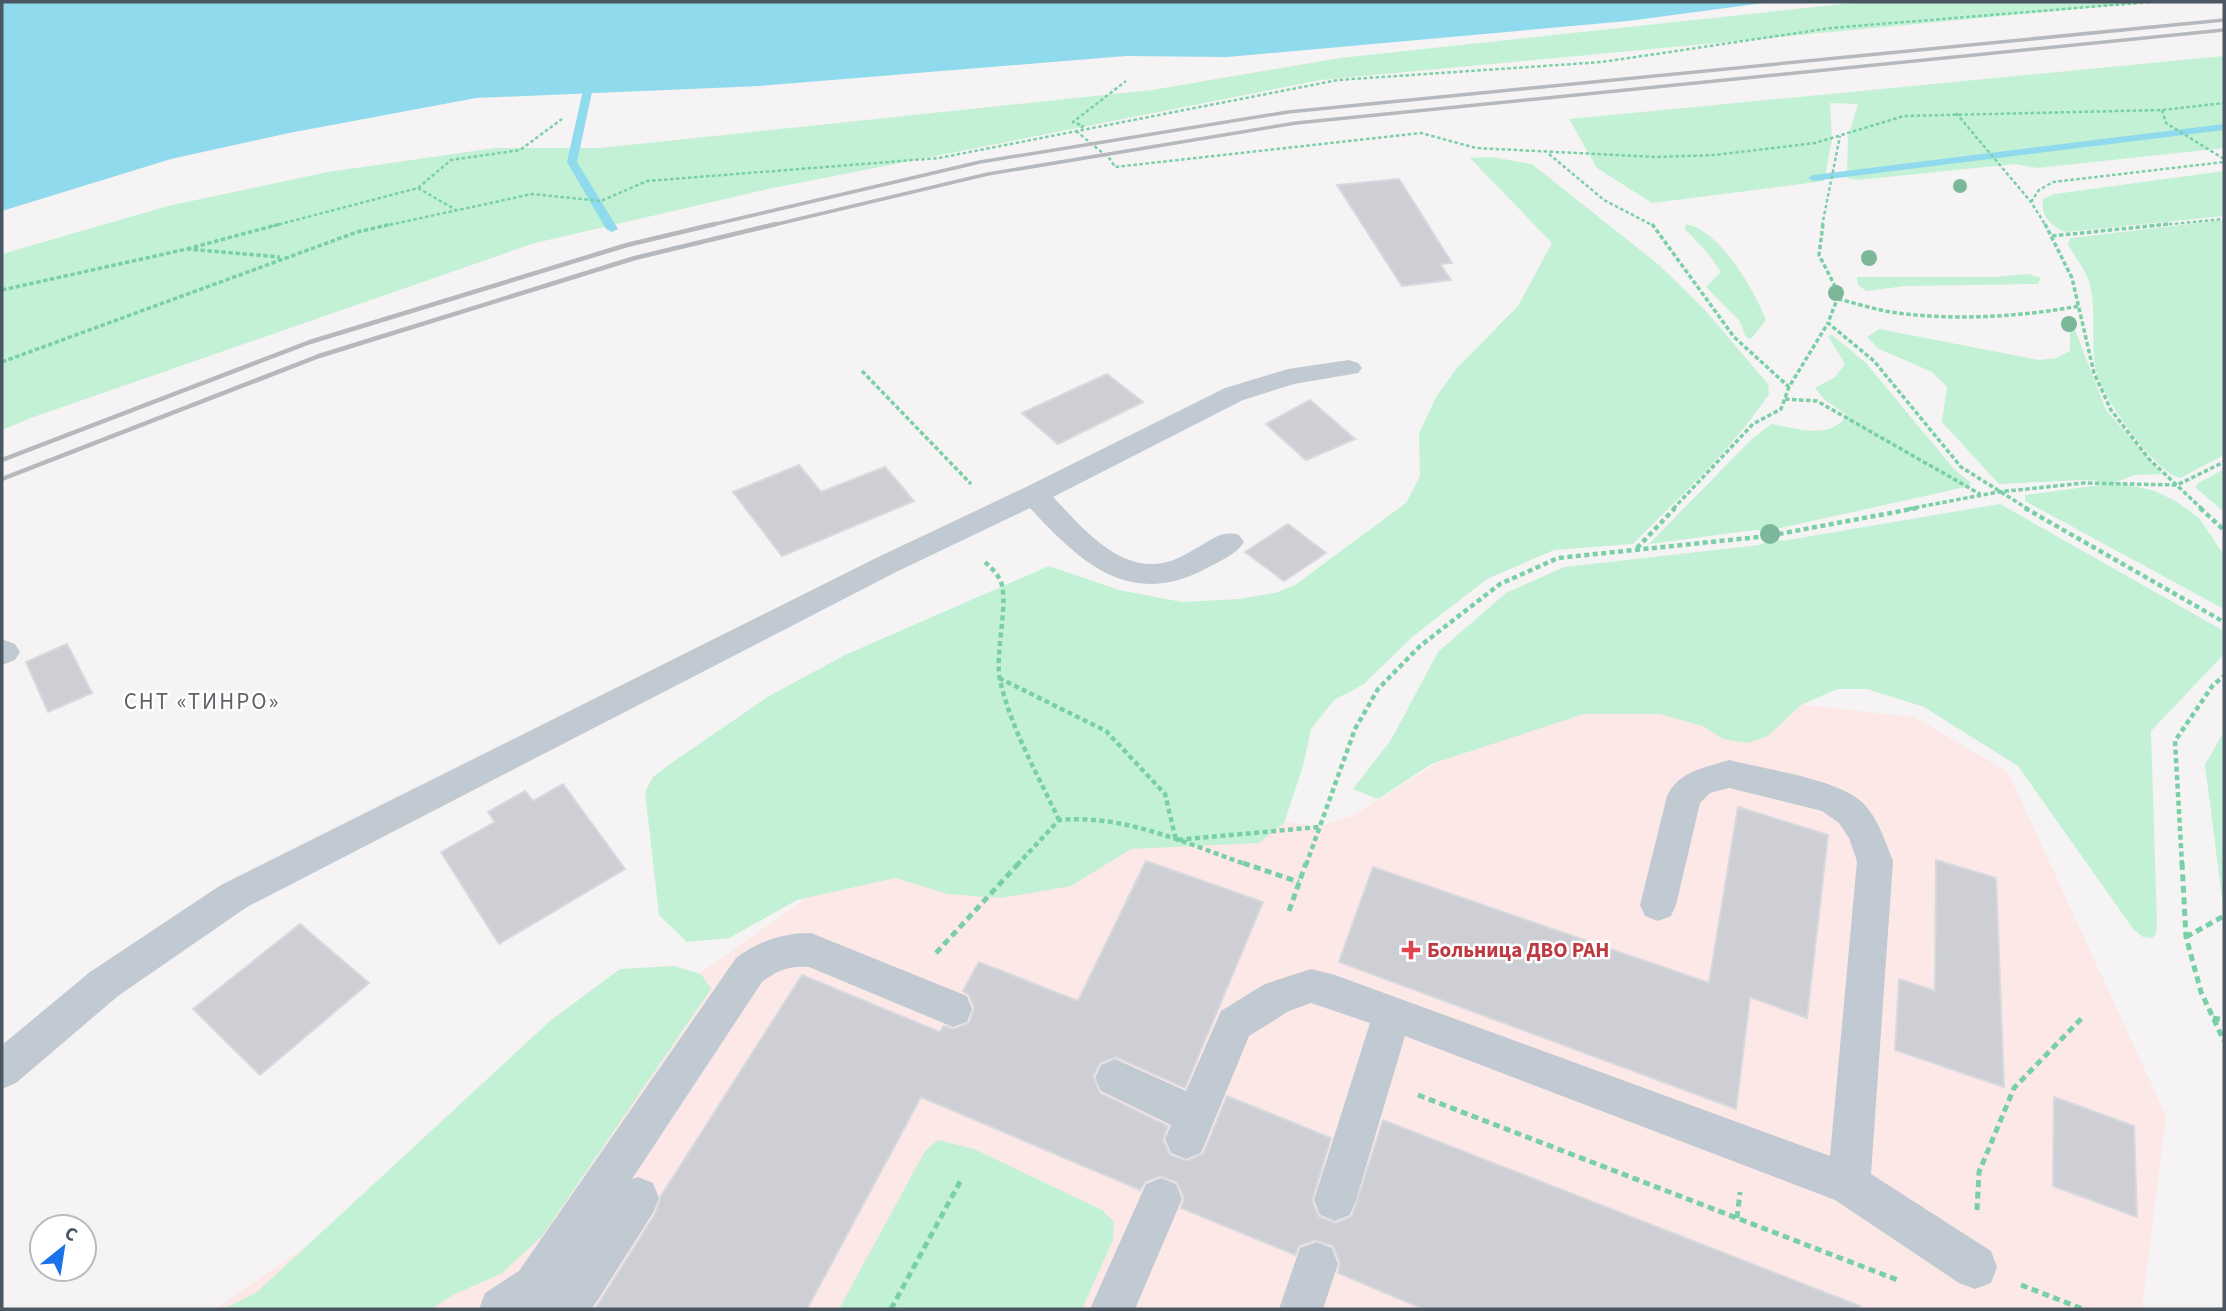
<svg xmlns="http://www.w3.org/2000/svg" width="2226" height="1311" font-family="'Source Sans 3',sans-serif">
<style>
.medical{fill:#fce8e6}
.green{fill:#c3f1d5}
.water{fill:#90daee}
.lines{fill:none;stroke-linecap:round;stroke-linejoin:round}
.stream{fill:#90daee;fill-rule:evenodd}
.building{fill:#cdcfd5;stroke:#d7d9de;stroke-width:2}
.path-far3{stroke:#7ad0a6;stroke-width:2.5;stroke-dasharray:3.5 2.5;stroke-linecap:butt}
.path-far2{stroke:#7ad0a6;stroke-width:3.5;stroke-dasharray:4.5 2.5;stroke-linecap:butt}
.path-far1{stroke:#7ad0a6;stroke-width:4.5;stroke-dasharray:5 3.5;stroke-linecap:butt}
.path{stroke:#7ad0a6;stroke-width:5;stroke-dasharray:7 4.5;stroke-linecap:butt}
.lane{fill:#c1cad2;fill-rule:evenodd}
.rail-far1{stroke:#b5b8bd;stroke-width:3.5}
.rail{stroke:#b5b8bd;stroke-width:4.5}
.tree{fill:#7bb799}
.health-dot{fill:#e0444e;stroke:#fff;stroke-width:2.5}
.labels{text-anchor:middle;stroke-width:5;stroke-linejoin:round;paint-order:stroke}
.health-label{font-size:21px;font-weight:bold;fill:#be3a42;stroke:#fff;text-anchor:start}
.neighbourhood-label{font-size:23px;letter-spacing:2px;fill:#5f6368;stroke:#fff}
</style>
<rect width="100%" height="100%" fill="#f5f3f3"/>
<path class="medical" d="M1687 692 1914 717 2008 772 2166 1116 2142 1309H215L633 1021 833 879 1181 803 1319 827 1352 816 1521 711Z"/>
<path class="green" d="M1861 2H2152L1321 80 768 189 535 243 28 419 2 430V254L168 206 328 172 495 148H600L1152 90 1340 58Z
M2224 56V148L2037 168 2015 164 1857 180 1847 178 1848 138 1858 104 1830 103 1832 140 1824 181 1652 203 1597 168 1569 119Z
M1492 157 1532 164 1659 265 1705 310 1768 384 1769 394C1732 450 1680 496 1633 544L1554 550 1487 579 1412 637 1364 684 1334 700 1311 729 1303 766 1284 823 1259 843 1131 849 1071 886 1001 898 948 894 895 878 797 900 729 938 687 942 659 915 645 792 653 777 670 764 769 696 845 655 1049 566 1119 590 1182 602 1239 599 1275 593 1295 585 1406 503 1420 476 1419 434 1436 397 1457 368 1518 306 1552 243 1470 158Z
M2224 171V216L2066 232C2051 227 2040 215 2043 199L2055 194Z
M2224 220V455L2180 478C2155 472 2104 399 2097 374 2089 345 2098 311 2089 282 2085 269 2074 256 2068 244L2070 238Z
M1686 224C1720 230 1754 290 1766 320L1751 339 1746 337 1739 320 1706 287 1721 272 1707 252 1685 229Z
M2028 274 2041 278 2038 284 1906 286 1866 291 1858 285 1857 277H1996Z
M2074 327 2106 410 2162 474 2135 475 2116 482 2155 491 2177 502 2199 518 2224 555V609L2025 501V495L2101 485 2099 481 2082 480 1999 484 1942 422 1947 387 1932 372 1879 349 1867 337 1879 329 2039 360 2057 358 2070 351V331Z
M1832 335 1866 363 1954 469 1970 482V486L1767 531 1754 530 1649 544 1751 440 1771 424C1797 428 1830 441 1847 415L1825 400 1815 388 1835 377 1845 364 1828 336Z
M2224 469V512L2196 488 2197 484Z
M2000 504 2224 631V654L2151 731 2157 925 2156 934 2152 938 2143 937 2134 930 2018 766 1924 707 1867 689H1837L1801 705 1768 736 1748 743 1723 739 1703 726 1659 714H1584L1431 764 1378 799 1353 789 1391 740 1438 652 1506 593 1564 567 1760 545 1772 539 1782 541Z
M2224 731V913L2205 765Z
M674 966 701 974 711 989 542 1236 502 1273 453 1295 431 1309H224L257 1292 550 1021 620 969Z
M938 1140 974 1149 1102 1210 1114 1222 1113 1240 1082 1309H839L925 1151Z"/>
<path class="water" d="M2 2H1771L1628 21 1227 57 1126 56 760 86 476 98 289 133 171 159 2 211Z"/>
<g class="lines">
<path class="stream" d="M583 90 592 92 577 162 618 229 612 232 606 229 567 162Z
M2224 124V130L1813 181 1808 178 1813 175Z"/>
</g>
<path class="building" d="M1399 179 1452 263 1440 264 1451 280 1402 286 1337 185Z
M1107 374 1143 402 1058 444 1022 413Z
M1310 400 1355 439 1306 460 1266 424Z
M799 465 821 492 885 467 914 501 782 556 733 492Z
M1288 524 1326 553 1284 581 1245 552Z
M67 644 92 693 48 712 26 662Z
M563 784 625 869 499 944 441 852 495 822 488 812 525 791 533 801Z
M1738 807 1828 835 1807 1018 1750 997 1736 1109 1339 962 1373 867 1709 983Z
M1936 860 1996 878 2004 1087 1895 1050 1899 979 1935 991Z
M1146 861 1263 902 1185 1088 1116 1057 1100 1063 1093 1077 1100 1093 1168 1126 1163 1140 1170 1155 1187 1161 1203 1154 1227 1096 1331 1138 1312 1201 1319 1217 1336 1223 1352 1216 1383 1120 1860 1306 1859 1309H1423L1338 1273 1340 1263 1333 1246 1315 1240 1299 1246 1295 1255 1181 1208 1184 1198 1177 1182 1160 1176 1145 1182 1140 1190 921 1097 807 1309H595L655 1214 661 1196 802 975 940 1032 944 1026 954 1029 969 1023 974 1008 969 995 963 991 979 962 1078 1001Z
M300 924 369 983 260 1075 193 1009Z
M2054 1097 2134 1126 2137 1217 2053 1186Z"/>
<g class="lines">
<path class="path-far3" d="M2162 110 2166 123 2224 159
M1956 113 2031 202 2046 226
M1081 128 1083 126 1073 122 1126 81
M1076 131 1110 159 1115 167 1421 133 1476 148 1657 157 1715 155 1815 143 1904 116 2162 110 2224 103
M1549 154 1604 200 1654 226
M418 188 456 210
M2031 202 2039 190 2053 182 2224 162
M273 226 418 188 451 160 520 150 562 119
M384 226 532 194 601 201 647 181 939 158 1338 80 1602 62 1831 28 2151 2
M1822 226 1840 136
M2151 226 2224 219"/>
<path class="path-far2" d="M1652 224 1734 337 1789 387
M1823 224 1819 255 1839 294 1828 323 1874 361 1961 467 2028 509
M2045 224 2072 278 2094 373 2111 410 2149 459 2202 509
M2052 236 2169 224
M187 249 280 224
M2 290 187 249 280 257
M1838 299C1855 303 1873 309 1891 312 1950 321 2020 317 2079 306
M2 362 357 232 392 224
M862 371 971 484
M1785 399 1817 401 1980 494
M1673 509 1753 424 1781 409 1789 387 1828 323
M1908 509 1998 492 2084 483 2177 485 2224 462"/>
<path class="path-far1" d="M2025 508 2224 622
M2200 508 2224 530
M1637 548 1675 508
M985 562C990 567 996 572 999 578 1011 596 994 654 1000 680 1011 729 1038 775 1059 820
M999 678 1106 731 1165 794 1176 840 1319 827
M1017 865 1059 820C1125 814 1187 844 1248 865
M1306 865 1355 729 1378 689 1420 646 1500 584 1558 558 1768 536 1917 508
M2182 865 2175 741 2213 685 2224 676"/>
<path class="path" d="M1243 863 1299 882
M2182 863 2186 937 2201 992 2224 1041
M1289 911 1306 863
M2186 937 2224 916
M936 953 1019 863
M2213 1018 2224 1020
M1418 1095 1900 1281
M1977 1210 1979 1172 2014 1088 2082 1018
M1737 1218 1740 1192
M2021 1285 2083 1309
M891 1309 961 1180"/>
<path class="lane" d="M1349 360 1358 363 1362 368 1358 373 1294 384 1243 400 1053 497C1079 524 1113 566 1154 564 1171 564 1186 554 1200 546 1214 538 1223 530 1239 535L1244 542C1236 555 1218 562 1205 569 1129 609 1080 562 1030 508L896 572 247 907 118 996 16 1083 2 1089V1045L90 972 221 885 876 558 1024 488 1225 388 1288 369Z
M4 640 15 644 20 652 15 660 2 665V641Z
M1729 760C1764 769 1839 779 1863 803 1878 818 1885 841 1893 861L1871 1174 1991 1251 1997 1267 1991 1283 1975 1289 1959 1283 1835 1200 1405 1036 1356 1200 1350 1215 1335 1221 1320 1215 1314 1200 1370 1023 1311 1003 1289 1011 1249 1036 1201 1153 1186 1159 1171 1153 1165 1139 1171 1125 1101 1091 1095 1078 1101 1065 1115 1059 1186 1091 1221 1011 1263 985 1277 980 1311 969 1335 975 1830 1156 1857 861 1849 838 1839 823 1822 811 1729 788 1710 793 1700 803 1676 905 1671 916 1658 921 1645 916 1640 905 1667 796C1679 771 1704 768 1729 760Z
M811 933 967 996 972 1009 967 1022 953 1027 809 967C789 966 778 970 762 982L632 1179 638 1177 653 1183 659 1198 653 1213 592 1309H544V1307L541 1309H479L485 1293 519 1271 736 958C759 941 782 933 811 933Z
M1161 1178 1176 1184 1182 1199 1135 1309H1090L1146 1184Z
M1316 1242 1332 1248 1338 1264 1323 1309H1279L1300 1248Z"/>
<path class="rail-far1" d="M707 226 980 162 1288 112 2224 20
M769 226 988 174 1296 123 2224 30"/>
<path class="rail" d="M2 460 310 342 627 245 715 224
M2 479 319 356 635 258 776 224"/>
</g>
<g class="tree">
<circle cx="1960" cy="186" r="7"/>
<circle cx="1869" cy="258" r="8"/>
<circle cx="1836" cy="293" r="8"/>
<circle cx="2069" cy="324" r="8"/>
<circle cx="1770" cy="534" r="10"/>
</g>
<path class="health-dot" d="M1407.5 939.5h7v7h7v7h-7v7h-7v-7h-7v-7h7z"/>
<g class="labels">
<g class="health-label">
<text x="1427" y="957">Больница ДВО РАН</text>
</g>
<g class="neighbourhood-label">
<text x="202" y="709">СНТ «ТИНРО»</text>
</g>
</g>
<rect width="2226" height="1311" fill="none" stroke="#4a5661" stroke-width="7"/>
<g transform="translate(63 1248) rotate(30)"><circle r="33" fill="#ffffff" stroke="#b7bbc0" stroke-width="2"/>
<path d="M0-5L12 26L0 18L-12 26Z" fill="#1a73e8"/>
<text y="-10" font-size="19" font-weight="bold" text-anchor="middle" fill="#4a5661">С</text>
</g>
</svg>
